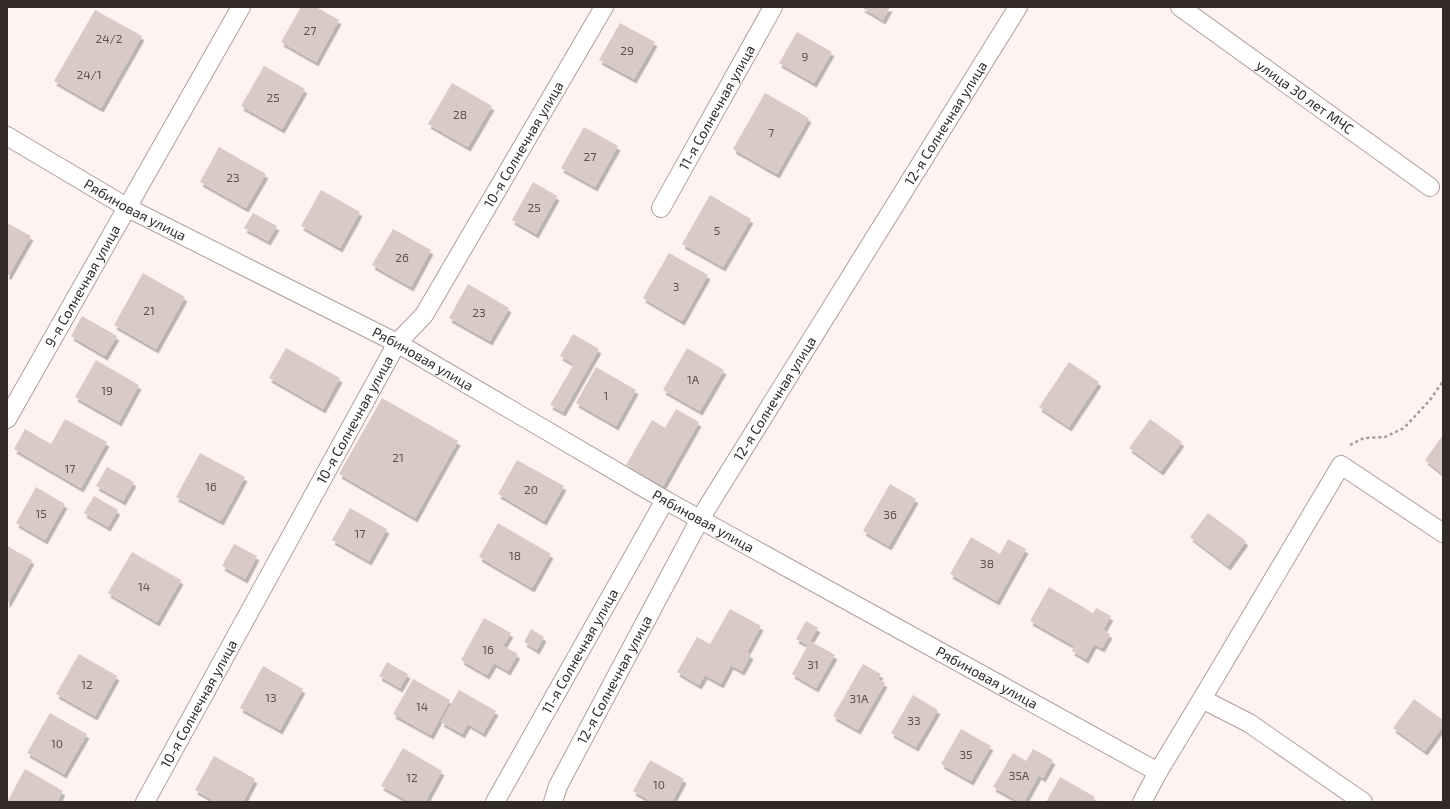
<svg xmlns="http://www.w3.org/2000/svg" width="1450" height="809" font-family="'Exo 2',sans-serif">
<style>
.building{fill:#dacac6;filter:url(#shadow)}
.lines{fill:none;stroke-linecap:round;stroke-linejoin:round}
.street-casing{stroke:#af9f9c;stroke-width:20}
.path{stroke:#a49b99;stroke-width:2.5;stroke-dasharray:3 3;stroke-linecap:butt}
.street{stroke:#fff;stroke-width:18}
.labels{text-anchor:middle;stroke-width:3;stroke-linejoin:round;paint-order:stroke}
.number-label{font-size:12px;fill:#5b5250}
.street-label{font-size:14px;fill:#312a29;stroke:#fff}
</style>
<defs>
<filter id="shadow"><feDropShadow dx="2.5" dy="4.5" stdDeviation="0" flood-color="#0004"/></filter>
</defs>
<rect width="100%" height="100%" fill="#fef3f1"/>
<path class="building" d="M301 7H316L339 20 316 62 281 42Z
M861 7H890L883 20Z
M95 10 142 36 101 108 54 81Z
M620 23 655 42 634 79 599 60Z
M797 32 832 52 814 83 779 63Z
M264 66 305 89 282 129 241 106Z
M452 83 492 106 468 147 428 124Z
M765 93 809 118 777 174 733 149Z
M584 127 618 146 595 187 561 168Z
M219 147 266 174 246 208 200 182Z
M533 182 557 196 536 234 512 220Z
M321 190 360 212 340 248 301 226Z
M710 195 751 219 723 267 682 244Z
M253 213 277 226 268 241 244 228Z
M7 223 31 236 9 275H7Z
M393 229 431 250 411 287 372 265Z
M669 253 708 275 682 321 643 298Z
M143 273 185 297 156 349 114 325Z
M468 284 509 308 490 341 449 318Z
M82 316 117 336 105 356 71 336Z
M573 334 599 349 563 412 550 405 574 364 560 356Z
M286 348 340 378 323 409 269 378Z
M687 348 724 370 700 411 663 390Z
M96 360 139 385 119 422 75 397Z
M1069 362 1099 382 1069 427 1039 407Z
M596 367 636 390 616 426 576 403Z
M382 398 458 441 415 518 339 474Z
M676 409 699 422 663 486 626 465 652 420 665 428Z
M65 419 107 442 81 488 14 449 25 429 51 444Z
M1150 419 1182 442 1161 471 1129 448Z
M1443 435V474L1425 460Z
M200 453 245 477 221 521 176 497Z
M517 460 564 486 544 521 498 494Z
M107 467 134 482 123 501 96 486Z
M890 484 916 499 889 546 863 531Z
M36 487 65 504 45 540 16 523Z
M94 496 118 510 108 527 84 513Z
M350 508 387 529 369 561 332 540Z
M1208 513 1246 541 1228 566 1190 537Z
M498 523 551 554 532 588 479 557Z
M971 537 1000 554 1008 539 1026 549 997 601 950 574Z
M234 544 257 556 245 579 222 566Z
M7 546 32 560 8 603 7 602Z
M132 552 181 580 157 622 108 593Z
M1049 587 1093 613 1096 608 1111 616 1103 630 1110 634 1102 648 1094 644 1086 659 1072 651 1074 646 1030 621Z
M730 609 761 626 747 652 751 655 742 671 731 665 721 684 705 675 699 685 677 672 697 637 710 644Z
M484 618 511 633 503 646 518 654 508 671 494 663 487 675 461 660Z
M806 621 818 628 810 641 835 655 816 688 792 674 808 645 796 639Z
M531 629 544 637 537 650 524 642Z
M79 654 117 676 95 716 56 694Z
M387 662 408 674 400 688 379 676Z
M863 664 881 674 878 679 885 683 858 730 833 716Z
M263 666 303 689 280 730 240 708Z
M413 679 450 700 431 735 393 714Z
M459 690 496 711 483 733 468 724 462 734 441 722Z
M913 695 938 710 916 747 891 733Z
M1414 699 1443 720V726L1425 751 1393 728Z
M50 713 87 734 64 774 27 753Z
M961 729 991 746 971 781 941 764Z
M403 748 442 771 425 802H410L381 786Z
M1033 749 1053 760 1043 778 1039 775 1024 802H1020L993 787 1013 753 1026 761Z
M214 756 255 779 243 802H216L195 790Z
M650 760 684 779 672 802H653L633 791Z
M25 769 63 791 57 802H7Z
M1060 777 1095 797 1092 802H1046Z"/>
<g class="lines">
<g class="street-casing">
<g id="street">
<path id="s1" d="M1180 7 1430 187"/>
<path id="s2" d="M7 136 128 208 397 343 665 500 1158 772 1202 699 1249 723 1363 802"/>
<path id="s3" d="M661 208 773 7"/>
<path id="s4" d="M7 419 241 7"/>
<path d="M1202 699 1341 465 1443 533"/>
<path id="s5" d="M145 802 397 343 424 315 604 7"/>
<path id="s6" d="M495 802 665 500"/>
<path id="s7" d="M553 802 558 786 700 519 1018 7"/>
<path d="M1142 802 1158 772"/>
</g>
</g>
<path class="path" d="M1350 445 1364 438 1385 437 1404 428 1430 400 1443 381"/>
<use href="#street" class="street"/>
</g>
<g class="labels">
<g class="number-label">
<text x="310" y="35">27</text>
<text x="109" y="43">24/2</text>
<text x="627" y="55">29</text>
<text x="805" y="61">9</text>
<text x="89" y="79">24/1</text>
<text x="273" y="102">25</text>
<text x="460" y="119">28</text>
<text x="771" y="137">7</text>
<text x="590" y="161">27</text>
<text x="233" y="182">23</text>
<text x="534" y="212">25</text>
<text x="717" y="235">5</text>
<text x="402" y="262">26</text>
<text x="676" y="291">3</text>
<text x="149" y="315">21</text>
<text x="479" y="317">23</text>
<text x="693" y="384">1А</text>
<text x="107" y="395">19</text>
<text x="606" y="400">1</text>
<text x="398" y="462">21</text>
<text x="70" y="473">17</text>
<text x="211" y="491">16</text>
<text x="531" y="494">20</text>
<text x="41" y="518">15</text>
<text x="890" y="519">36</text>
<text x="360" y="538">17</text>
<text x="515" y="560">18</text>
<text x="987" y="568">38</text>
<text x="144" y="591">14</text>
<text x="488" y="654">16</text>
<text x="813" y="669">31</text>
<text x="87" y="689">12</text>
<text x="271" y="702">13</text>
<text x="859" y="703">31А</text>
<text x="422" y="711">14</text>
<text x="914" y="725">33</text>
<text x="57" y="748">10</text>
<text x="966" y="759">35</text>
<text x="1019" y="780">35А</text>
<text x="412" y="782">12</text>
<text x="659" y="789">10</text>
</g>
<g class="street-label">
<text dy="5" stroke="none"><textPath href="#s1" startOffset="154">улица 30 лет МЧС</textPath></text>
<text dy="5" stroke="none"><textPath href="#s3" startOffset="115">11-я Солнечная улица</textPath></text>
<text dy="5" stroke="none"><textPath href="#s7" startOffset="785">12-я Солнечная улица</textPath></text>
<text dy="5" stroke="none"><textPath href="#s5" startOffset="760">10-я Солнечная улица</textPath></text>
<text dy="5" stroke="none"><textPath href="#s2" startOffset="148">Рябиновая улица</textPath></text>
<text dy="5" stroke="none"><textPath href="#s4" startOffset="153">9-я Солнечная улица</textPath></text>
<text dy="5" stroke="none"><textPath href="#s2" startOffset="472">Рябиновая улица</textPath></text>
<text dy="5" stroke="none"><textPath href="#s7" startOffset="461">12-я Солнечная улица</textPath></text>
<text dy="5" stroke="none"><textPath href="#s5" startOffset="436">10-я Солнечная улица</textPath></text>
<text dy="5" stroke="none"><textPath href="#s2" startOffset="796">Рябиновая улица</textPath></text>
<text dy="5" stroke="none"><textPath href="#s6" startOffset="173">11-я Солнечная улица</textPath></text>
<text dy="5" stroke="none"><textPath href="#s2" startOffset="1120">Рябиновая улица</textPath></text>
<text dy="5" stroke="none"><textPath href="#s7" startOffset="137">12-я Солнечная улица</textPath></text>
<text dy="5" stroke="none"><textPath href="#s5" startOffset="112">10-я Солнечная улица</textPath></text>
</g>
</g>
<rect width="1450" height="809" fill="none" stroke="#312a29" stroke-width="16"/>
</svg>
